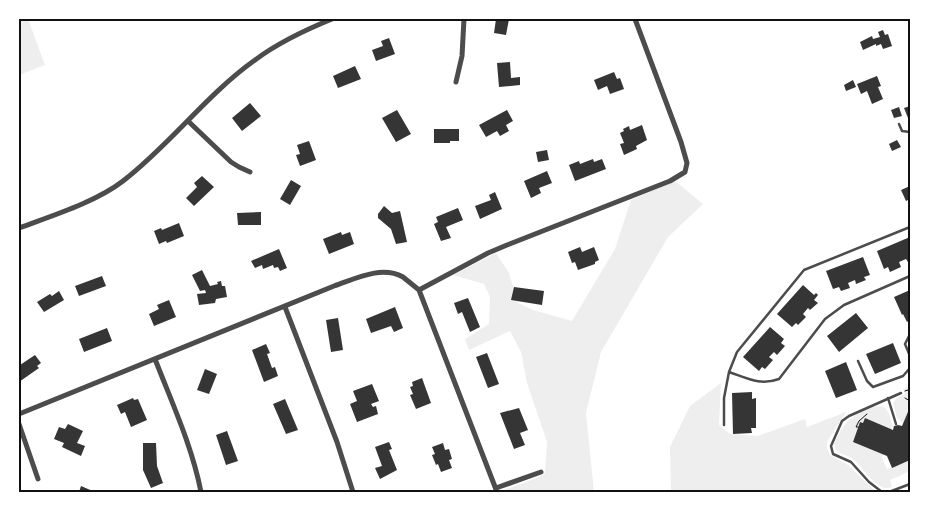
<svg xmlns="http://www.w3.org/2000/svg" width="929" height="511" font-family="Commissioner,sans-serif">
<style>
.green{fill:#eee}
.building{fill:#353535}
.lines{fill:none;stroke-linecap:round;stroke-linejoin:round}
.path{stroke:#111;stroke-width:1}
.service{stroke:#4c4c4c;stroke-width:2.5}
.minor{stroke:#4c4c4c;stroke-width:5}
.neatline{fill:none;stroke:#111;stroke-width:2}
</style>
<rect width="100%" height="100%" fill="#fff"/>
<path class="green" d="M19 19H28L45 65 19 75Z
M675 181 703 204 668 237 601 352 586 413 594 492H503L504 490 537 478 545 473 547 442 527 383 521 352 510 331 469 350 465 339 489 324 490 297 484 284 453 275 496 253 509 273 518 303 533 310 572 321 615 249 631 200Z
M721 383 719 425 730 434 758 436 805 419 807 427 846 412 827 442V448L830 455 848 465 876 492H671L670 447 690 406Z
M910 386V407L903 423 897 418 893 403 897 398 905 394 903 389Z
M881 406C889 408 890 418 893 426L891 429 860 422 853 442 883 454 882 458 887 469 910 460V471L890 480 892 487C888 488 884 489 880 486 870 480 863 468 854 460 846 453 836 456 834 444 844 421 856 410 881 406Z"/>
<path class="building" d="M496 19H509L506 35 494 33Z
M883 30 885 35 888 34 892 46 883 49 881 44 876 46V44L863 50 860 42 872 36 873 39 880 37 878 32Z
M389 38 395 54 376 61 372 50 383 46 381 41Z
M510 62 511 78 520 77V85L499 87 497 63Z
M355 66 361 79 338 88 333 76Z
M614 72 617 79 620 78 624 89 610 94 607 86 598 90 594 80Z
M877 76 881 86 878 87 883 99 872 104 867 91 861 94 857 84Z
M853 80 856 87 846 91 844 85Z
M250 103 261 116 242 131 232 118Z
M910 106V123L904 108Z
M899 107 902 116 894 118 891 110Z
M397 110 411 134 396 142 382 118Z
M507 110 513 121 506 125 509 131 500 136 497 131 486 137 479 125Z
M642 125 647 140 636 146 637 149 624 155 620 144 624 143 620 133 624 131 623 129 629 126 630 130Z
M434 129H459V141H450V143H434Z
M897 140 901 147 892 151 889 144Z
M309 141 316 160 300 166 296 155 300 154 297 145Z
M547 150 549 160 538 162 536 152Z
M593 159 594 162 602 159 606 169 575 181 569 165 579 161 580 164Z
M547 171 552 183 539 188 541 193 531 198 524 181Z
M202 176 214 187 194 206 186 198 197 187 194 183Z
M291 180 301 186 290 205 280 199Z
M910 186V199L906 201 901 190Z
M495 192 502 209 480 219 475 206 491 200 489 195Z
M384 206 392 213 400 211 407 242 396 244 391 229 378 218V214Z
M458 208 463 220 446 227 451 238 441 241 434 224 438 222 436 217Z
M261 212V225H238L237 213Z
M179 223 184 236 167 243 166 241 159 244 154 231 161 228 162 230Z
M341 232 342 235 350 232 354 244 329 254 323 239Z
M910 237V261L908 262 906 259 899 262 901 267 890 272 888 267 884 269 877 251Z
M580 247 582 252 594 247 599 260 595 262V264L578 270 575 262 572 263 568 252Z
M279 249 287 268 280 271 278 267 274 268 273 265 263 269 262 265 255 268 251 261Z
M863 257 870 275 864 277 866 280 856 284 855 280 848 283 850 288 841 291 839 287 833 289 826 271Z
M202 270 210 286 218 284 217 282 221 281 222 286H225L227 297 216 299 215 303 199 305 197 294 206 293 205 290 200 291 192 275Z
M102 276 106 286 79 296 75 286Z
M803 285 814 295 816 293 818 295 814 300 818 303 810 310 808 308 803 314 806 317 798 325 796 323 792 327 777 314Z
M514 287 544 291 542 305 511 300Z
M910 290V320L907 322 903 314 902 315 894 297Z
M59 291 64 300 44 312 37 302 50 294 52 296Z
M468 298 480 327 470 332 462 312 458 314 454 303Z
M169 300 176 317 154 326 149 314 159 309 157 305Z
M395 307 403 328 394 332 391 326 371 333 366 319Z
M856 313 868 328 839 352 827 336Z
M338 318 343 350 331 352 326 320Z
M770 327 784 339 781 343 785 346 777 355 774 352 769 357 773 360 765 369 762 367 759 371 743 357Z
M107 328 112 341 84 352 79 339Z
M893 343 901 363 875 374 866 354Z
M266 344 270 353 267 354 272 368 275 367 278 376 264 382 252 350Z
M487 353 499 384 488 388 476 357Z
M35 355 41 363 37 366 39 368 19 382V363L20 365Z
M846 362 857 390 836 398 825 371Z
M205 369 217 374 209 394 197 390Z
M422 378 431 403 416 409 410 395 413 394 410 387 413 386 412 382Z
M372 384 379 401 371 404 373 407 376 406 378 414 357 422 350 404 357 401 353 391Z
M752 392V399L756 398V428H751L752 433 733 434 732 393Z
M133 398 134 400 138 399 147 420 131 427 125 412 121 414 117 405Z
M285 399 298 430 286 434 273 404Z
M910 407V460L892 468 887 456 853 442 860 422 863 423 865 418 893 430 894 426 898 425 902 426Z
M519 408 528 430 520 433 525 445 514 449 500 413Z
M68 424 83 431 77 443 85 446 81 456 62 447 64 443 54 439 59 427 65 429Z
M227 431 238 461 226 465 216 435Z
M389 442 392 449 389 450 397 470 380 479 375 468 382 466 375 447Z
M143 443H156L157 466 163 483 151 488 143 470Z
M443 443 445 450 449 449 452 459 449 460 452 468 441 472 438 464 436 465 432 455 435 454 432 447Z
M81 486 95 492H79Z"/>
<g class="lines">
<path class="path" d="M905 391 908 390 910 393
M905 398 910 401
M858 427H856L859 421 867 414"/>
<path class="service" d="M899 124 902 131 910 132
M858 361 867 381 873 387 903 376 910 368V356L905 344 910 334
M729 372C747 378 760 386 779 379L825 319 844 305 910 276
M888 398 896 424
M724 425V398L729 372 737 352 804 270 910 227
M882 492 869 482 851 462 833 454 831 446 842 421 849 416 901 393
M889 492 910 484"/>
<path class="minor" d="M456 82 462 56 464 19
M188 121 231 162 239 167 250 172
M19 228C51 216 96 202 123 181 170 145 206 95 255 60 279 42 305 30 332 19
M419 290 497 492
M285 307 337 442 353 492
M155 359C172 403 192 446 201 492
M19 414 334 286C355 279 381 265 403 277 408 281 414 286 419 290L488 253 507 245 670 181 685 172 687 163 681 142 635 19
M19 424 38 479
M496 488 541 472"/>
</g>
<rect width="929" height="511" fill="none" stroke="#ffffff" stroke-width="40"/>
<rect x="20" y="20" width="889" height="471" class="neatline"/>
</svg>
